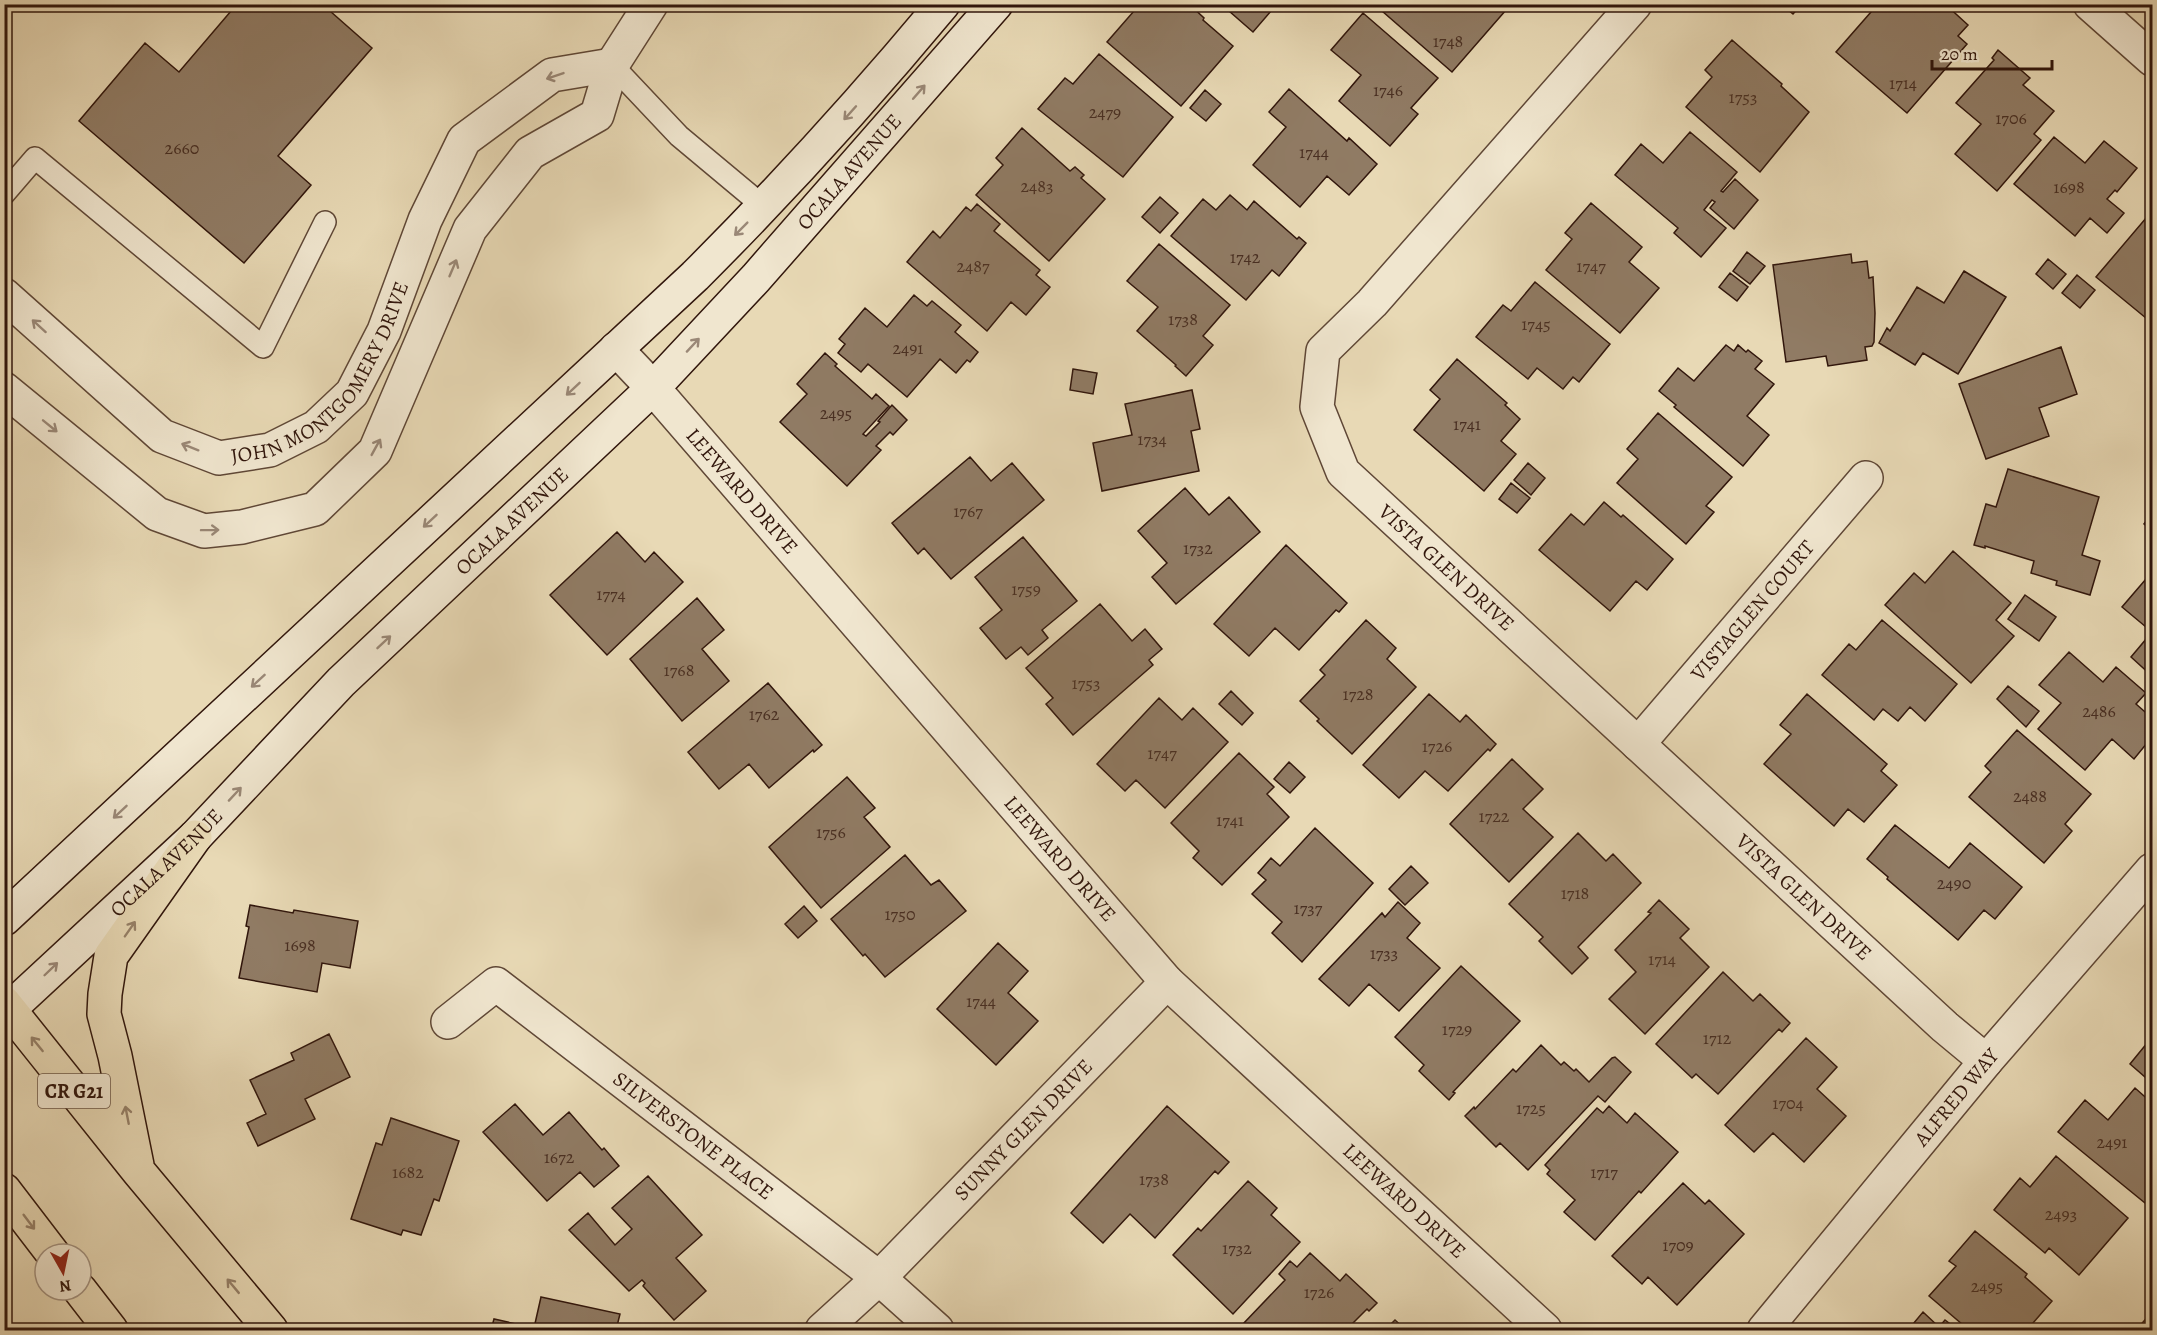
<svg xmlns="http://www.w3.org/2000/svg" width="2157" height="1335" font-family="Alegreya,serif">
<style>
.building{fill:#907b64;stroke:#31160c;stroke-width:1.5}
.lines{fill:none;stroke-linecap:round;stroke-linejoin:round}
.service-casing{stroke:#5f4736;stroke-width:24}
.minor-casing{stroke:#5f4736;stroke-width:36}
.tertiary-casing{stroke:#5f4736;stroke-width:36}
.secondary-casing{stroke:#31160c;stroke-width:36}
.trunk-casing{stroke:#31160c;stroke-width:36}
.service{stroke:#f0e6cf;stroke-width:21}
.minor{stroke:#f0e6cf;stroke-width:33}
.tertiary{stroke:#f0e6cf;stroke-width:33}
.secondary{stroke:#f0e6cf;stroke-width:33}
.trunk{stroke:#e8d9b5;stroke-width:33}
.oneway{stroke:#9a8877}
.oneway2{stroke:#968169}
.labels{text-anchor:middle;stroke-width:4.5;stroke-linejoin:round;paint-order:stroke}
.number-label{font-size:18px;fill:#492f22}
.shield{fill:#f0e6cf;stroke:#6a5446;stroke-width:1.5}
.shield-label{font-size:20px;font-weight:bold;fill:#31160c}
.street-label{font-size:21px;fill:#31160c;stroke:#f0e6cf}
</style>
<rect width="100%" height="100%" fill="#e8d9b5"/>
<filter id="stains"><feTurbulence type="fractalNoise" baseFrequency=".00333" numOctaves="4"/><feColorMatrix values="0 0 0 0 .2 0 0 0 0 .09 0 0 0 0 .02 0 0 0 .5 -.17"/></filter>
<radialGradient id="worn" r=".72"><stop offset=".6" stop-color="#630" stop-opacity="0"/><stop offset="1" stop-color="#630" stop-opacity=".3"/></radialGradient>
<path class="building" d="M237 4H322L372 48 278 156 311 185 244 263 79 121 145 43 179 72Z
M1189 4 1204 18 1203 20 1233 46 1181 106 1107 42 1134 11 1129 4Z
M1221 4H1277L1253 32Z
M1374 4H1500L1506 10 1452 72Z
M1781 4H1802L1793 14Z
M1878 4H1945L1968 25 1958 36 1967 44 1907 113 1836 52Z
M1363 13 1438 78 1411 108 1418 114 1390 146 1339 101 1361 75 1331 50Z
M1732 40 1782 84 1781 86 1809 112 1760 172 1686 107 1712 77 1705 70Z
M1998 50 2030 78 2023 85 2054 111 2034 134 2041 140 1997 191 1955 154 1981 124 1956 103 1994 60 1992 58Z
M1099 54 1173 117 1123 177 1038 109 1065 78 1073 84Z
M1289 89 1347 141 1349 138 1377 164 1349 195 1327 176 1300 207 1253 165 1286 127 1269 112Z
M1205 90 1221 104 1206 121 1190 108Z
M1022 128 1070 171 1075 167 1084 175 1081 178 1105 199 1049 261 976 195 1003 165 996 158Z
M1690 132 1737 172 1721 191 1723 192 1735 179 1758 200 1734 229 1710 208 1715 202 1712 200 1704 210 1726 228 1701 257 1674 233 1678 228 1615 175 1641 144 1663 163Z
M2054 137 2085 163 2104 141 2137 168 2117 192 2115 190 2107 199 2124 213 2107 233 2090 218 2075 236 2014 184Z
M1230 195 1247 210 1254 201 1297 239 1299 237 1306 243 1279 276 1272 270 1246 300 1171 236 1203 199 1216 210Z
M1160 197 1178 213 1160 233 1142 217Z
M1591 203 1642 247 1629 262 1659 288 1620 333 1546 270 1572 239 1565 233Z
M977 204 1000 224 994 231 1040 270 1036 275 1050 287 1026 315 1011 302 987 331 907 262 933 231 940 238 966 207 971 211Z
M2152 211V323L2096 277Z
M1159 244 1230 305 1203 336 1213 345 1186 376 1175 366 1176 365 1137 331 1158 307 1127 281Z
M1747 252 1765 266 1750 284 1733 271Z
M1851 254 1852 263 1867 261 1869 278 1873 277 1875 313 1874 342 1872 346 1865 347 1867 360 1828 366 1826 356 1786 362 1773 265Z
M2048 259 2066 274 2053 289 2036 274Z
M1964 271 2006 297 1958 374 1923 353 1915 365 1879 343 1887 328 1890 331 1917 287 1944 303Z
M1730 273 1748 287 1737 301 1719 287Z
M2077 275 2095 290 2080 308 2062 293Z
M1535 282 1610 344 1579 382 1573 377 1563 389 1537 368 1528 379 1476 337 1503 305 1511 311Z
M914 295 927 306 932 301 961 325 955 332 978 352 970 362 967 360 956 373 940 359 907 397 868 364 861 372 838 353 845 344 839 339 865 308 887 327Z
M1726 345 1734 351 1738 345 1746 352 1748 350 1762 361 1755 369 1774 384 1747 416 1769 435 1743 466 1674 407 1676 405 1659 391 1678 368 1694 381Z
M2061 347 2077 394 2039 408 2049 436 1986 459 1959 384Z
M825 353 837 364 835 366 872 399 876 394 889 406 863 434 866 436 880 422 878 421 892 405 907 420 893 435 890 432 876 446 881 450 847 486 780 422 807 394 797 384Z
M1457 359 1507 403 1505 405 1520 419 1501 441 1516 454 1484 491 1414 430 1440 399 1430 390Z
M1073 369 1097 373 1093 394 1070 390Z
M1192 390 1200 429 1191 431 1199 471 1102 491 1093 443 1132 435 1125 404Z
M1658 413 1732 477 1706 506 1714 512 1686 544 1617 483 1638 459 1627 449Z
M970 457 991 481 1012 463 1044 500 951 579 924 548 918 554 892 523Z
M1528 463 1545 478 1531 495 1514 480Z
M2008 469 2099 497 2082 555 2100 561 2090 595 2056 585 2057 581 2031 573 2034 561 1985 546V548L1974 545 1986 504 1996 507Z
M1511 483 1530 498 1517 513 1499 499Z
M1185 488 1209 515 1229 497 1260 532 1176 604 1152 577 1167 563 1138 531Z
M1604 502 1621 517 1623 515 1673 559 1647 590 1636 581 1610 611 1539 550 1571 514 1584 525Z
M2152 514V531L2144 524Z
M617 532 645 562 654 552 683 582 607 655 550 595Z
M1023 537 1077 601 1042 630 1048 638 1028 655 1021 647 1006 659 980 628 1002 610 975 577Z
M1286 545 1347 603 1339 612 1336 610 1299 650 1275 628 1249 656 1214 624Z
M1953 551 2011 603 1996 620 2014 636 1971 683 1885 605 1914 573 1925 583Z
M2152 572V676L2131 657 2152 632 2122 607Z
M2025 595 2056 617 2039 641 2008 619Z
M697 598 724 630 702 649 729 681 682 721 630 659Z
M1100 604 1132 641 1145 629 1162 649 1149 660 1153 665 1073 735 1046 704 1053 698 1026 668Z
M1366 620 1396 648 1387 659 1416 687 1352 754 1317 721 1319 719 1300 701 1325 675 1320 670Z
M1882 620 1957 684 1925 721 1910 707 1898 721 1883 709 1874 720 1822 675 1849 644 1856 650Z
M2069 652 2103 682 2116 667 2146 693 2136 704 2152 718V737L2134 759 2112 739 2085 770 2038 729 2061 703 2039 685Z
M768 683 822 745 814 752 813 750 769 788 749 764 719 789 688 752Z
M2008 686 2039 711 2026 727 1997 699Z
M1231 691 1253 713 1242 725 1219 704Z
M1429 694 1460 722 1466 715 1496 744 1490 751 1488 749 1448 791 1425 771 1399 798 1363 765Z
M1807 694 1887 764 1881 771 1897 785 1864 822 1848 809 1834 826 1764 764 1791 734 1780 725Z
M1159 698 1182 720 1193 708 1228 742 1165 808 1136 780 1125 791 1097 764Z
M2017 730 2091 794 2065 824 2072 831 2044 863 1969 797 1991 772 1985 766Z
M1239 753 1274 787 1267 794 1289 817 1222 885 1193 858 1199 851 1171 823Z
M1512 759 1543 789 1523 809 1553 837 1509 882 1450 824Z
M1289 762 1305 777 1290 793 1274 779Z
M847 777 875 808 864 817 890 847 821 908 769 847Z
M1895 825 1949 868 1970 843 2022 887 1995 919 1984 910 1958 940 1887 879 1888 877 1867 859Z
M1315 828 1373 883 1302 962 1272 933 1282 922 1252 894 1266 880 1258 873 1271 858 1280 866Z
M1578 833 1606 861 1613 854 1641 883 1578 947 1588 958 1572 974 1539 941 1543 937 1509 904Z
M905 855 931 885 939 880 966 911 885 977 865 954 863 956 831 919Z
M1411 866 1428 883 1405 905 1389 889Z
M1659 900 1689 929 1680 938 1709 967 1645 1034 1609 999 1636 972 1615 950 1651 913 1648 912Z
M1398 902 1420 923 1407 938 1440 968 1399 1011 1369 984 1349 1006 1319 979 1382 913 1385 917Z
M250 905 293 913 294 910 358 921 350 968 322 963 317 992 239 978 249 927 246 926Z
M804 906 817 921 798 938 785 924Z
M998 943 1028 971 1008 993 1038 1021 996 1065 937 1009Z
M1461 966 1520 1021 1453 1092 1455 1093 1449 1100 1419 1071 1424 1065 1395 1037Z
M1723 972 1753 1001 1760 994 1790 1023 1782 1032 1779 1029 1718 1094 1696 1074 1692 1078 1656 1044Z
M329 1034 350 1077 305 1099 315 1119 258 1146 247 1123 266 1114 250 1080 294 1060 291 1053Z
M2152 1037V1083L2130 1064Z
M1806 1038 1837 1067 1817 1089 1846 1116 1804 1162 1773 1133 1754 1152 1725 1125Z
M1541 1045 1561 1065 1564 1062 1574 1071 1576 1069 1589 1082 1612 1058 1615 1057 1631 1072 1605 1102 1598 1096 1528 1170 1500 1143 1496 1147 1465 1116 1474 1107 1475 1109 1513 1069 1516 1072Z
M2135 1088 2152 1103V1164L2149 1169 2152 1172V1194L2145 1203 2058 1132 2085 1100 2108 1120Z
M515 1104 543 1135 569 1112 602 1150 604 1148 619 1166 594 1187 580 1172 547 1201 483 1132Z
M1167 1106 1229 1162 1218 1174 1215 1171 1155 1238 1130 1214 1103 1243 1071 1213Z
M1609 1106 1627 1123 1635 1113 1678 1152 1641 1193 1639 1191 1595 1240 1564 1212 1575 1200 1547 1174 1550 1170 1545 1165 1597 1108 1603 1113Z
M391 1118 459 1141 439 1201 434 1199 421 1235 403 1230 401 1235 351 1219 376 1143 382 1145Z
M2056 1156 2128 1218 2079 1275 2049 1248 2045 1253 1994 1210 2020 1178 2030 1187Z
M648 1176 702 1235 676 1258 706 1291 674 1320 643 1286 645 1283 642 1280 629 1291 569 1230 588 1213 615 1245 632 1229 612 1208Z
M1248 1181 1277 1208 1271 1215 1300 1242 1233 1314 1173 1255 1198 1228 1201 1231Z
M1683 1183 1705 1204 1709 1200 1744 1234 1677 1305 1648 1277 1642 1284 1612 1256Z
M1975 1231 2027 1274 2025 1277 2052 1301 2033 1323 2035 1324 2029 1330H1969L1929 1296 1956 1266 1949 1261Z
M1310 1253 1340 1281 1346 1274 1377 1303 1369 1311 1367 1309 1346 1330H1250L1243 1324 1285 1280 1279 1274 1290 1261 1297 1267Z
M541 1297 620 1314 616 1330H491L494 1319 534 1328Z
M1923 1312 1939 1327 1945 1320 1958 1330H1908Z
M2152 1312V1330H2136Z
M1395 1320 1406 1330H1385Z"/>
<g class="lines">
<g class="service-casing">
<path id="service" d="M612 65 679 136 764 207
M4 194 35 158 263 347 325 222"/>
</g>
<g class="minor-casing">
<g id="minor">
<path id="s1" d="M1635 4 1372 303 1323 351 1317 407 1343 472 1945 1027 1986 1061"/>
<path d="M2090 4 2152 59"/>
<path id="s2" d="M4 295 162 436 219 458 270 450 316 427 352 393 384 331 425 220 464 140 552 75 612 65"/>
<path d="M4 389 157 514 204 531 242 527 315 509 375 451 470 229 530 153 597 115 612 65 651 4"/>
<path id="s3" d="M1638 744 1866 478"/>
<path id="s4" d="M448 1022 496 984 879 1278 937 1330"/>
<path id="s5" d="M822 1330 879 1278 1167 982"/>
<path id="s6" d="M1764 1330 1986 1061 2152 870"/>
</g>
</g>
<g class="tertiary-casing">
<g id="tertiary">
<path id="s7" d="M616 349 653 388 1167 982 1545 1330"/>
</g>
</g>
<g class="secondary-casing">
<g id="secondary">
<path d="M4 919 695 276C782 189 864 99 943 4"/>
<path id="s8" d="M4 1014 195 837 341 682 653 388 756 278 996 4"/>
</g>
</g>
<g class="trunk-casing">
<path id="trunk" d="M4 1003 139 1172 271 1330
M137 1165 115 1056 104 1014 105 994 111 956 195 837
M4 1190 53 1254
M80 1290 111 1330"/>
</g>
<use href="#service" class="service"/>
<use href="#minor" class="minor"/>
<use href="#tertiary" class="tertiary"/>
<use href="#secondary" class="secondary"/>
<use href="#trunk" class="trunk"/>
</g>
<defs><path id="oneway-shaft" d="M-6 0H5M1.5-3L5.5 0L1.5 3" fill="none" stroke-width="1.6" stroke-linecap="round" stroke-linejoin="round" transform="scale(1.5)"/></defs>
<g class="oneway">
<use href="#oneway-shaft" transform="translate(555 76) rotate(161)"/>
<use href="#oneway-shaft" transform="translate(919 92) rotate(-49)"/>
<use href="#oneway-shaft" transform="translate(850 113) rotate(132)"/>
<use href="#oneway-shaft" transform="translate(741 229) rotate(135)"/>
<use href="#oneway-shaft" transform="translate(453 268) rotate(-67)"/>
<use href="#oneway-shaft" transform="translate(39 326) rotate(-138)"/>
<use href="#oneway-shaft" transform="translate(693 345) rotate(-47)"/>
<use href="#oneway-shaft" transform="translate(573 389) rotate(137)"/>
<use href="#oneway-shaft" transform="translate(50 426) rotate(39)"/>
<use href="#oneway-shaft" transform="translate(190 447) rotate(-158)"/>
<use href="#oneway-shaft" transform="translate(376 447) rotate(-61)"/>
<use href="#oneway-shaft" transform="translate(430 521) rotate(137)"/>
<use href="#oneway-shaft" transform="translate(210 530) rotate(-1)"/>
<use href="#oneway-shaft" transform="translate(384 642) rotate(-43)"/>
<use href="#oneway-shaft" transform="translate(258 681) rotate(137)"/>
<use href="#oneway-shaft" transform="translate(235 794) rotate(-47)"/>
<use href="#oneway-shaft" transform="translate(120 812) rotate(137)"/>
<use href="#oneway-shaft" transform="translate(51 969) rotate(-44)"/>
</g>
<g class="oneway2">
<use href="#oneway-shaft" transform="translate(130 929) rotate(-55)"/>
<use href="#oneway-shaft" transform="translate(37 1044) rotate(-129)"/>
<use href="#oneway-shaft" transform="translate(127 1115) rotate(-101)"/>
<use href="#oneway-shaft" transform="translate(29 1222) rotate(53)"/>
<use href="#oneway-shaft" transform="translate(233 1286) rotate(-130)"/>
</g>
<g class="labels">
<g class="number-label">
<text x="1448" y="47">1748</text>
<text x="1903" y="89">1714</text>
<text x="1388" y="96">1746</text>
<text x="1743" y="103">1753</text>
<text x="1105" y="118">2479</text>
<text x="2011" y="124">1706</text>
<text x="182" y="154">2660</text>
<text x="1314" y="158">1744</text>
<text x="1037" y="192">2483</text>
<text x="2069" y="193">1698</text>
<text x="1245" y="263">1742</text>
<text x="973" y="272">2487</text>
<text x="1591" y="272">1747</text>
<text x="1183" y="325">1738</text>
<text x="1536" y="330">1745</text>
<text x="908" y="354">2491</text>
<text x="836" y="419">2495</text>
<text x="1467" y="430">1741</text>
<text x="1152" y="445">1734</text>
<text x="968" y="517">1767</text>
<text x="1198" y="554">1732</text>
<text x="1026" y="595">1759</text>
<text x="611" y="600">1774</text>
<text x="679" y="676">1768</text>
<text x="1086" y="689">1753</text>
<text x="1358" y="700">1728</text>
<text x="2099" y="717">2486</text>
<text x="764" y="720">1762</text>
<text x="1437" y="752">1726</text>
<text x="1162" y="759">1747</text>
<text x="2030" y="802">2488</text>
<text x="1494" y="822">1722</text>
<text x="1230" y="826">1741</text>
<text x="831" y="838">1756</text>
<text x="1954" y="889">2490</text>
<text x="1575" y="899">1718</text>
<text x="1308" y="914">1737</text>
<text x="900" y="920">1750</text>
<text x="300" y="951">1698</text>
<text x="1384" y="959">1733</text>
<text x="1662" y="965">1714</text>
<text x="981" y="1007">1744</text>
<text x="1457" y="1035">1729</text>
<text x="1717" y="1044">1712</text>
<text x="1788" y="1109">1704</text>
<text x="1531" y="1114">1725</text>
<text x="2112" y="1148">2491</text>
<text x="559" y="1163">1672</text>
<text x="408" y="1178">1682</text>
<text x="1604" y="1178">1717</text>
<text x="1154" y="1185">1738</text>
<text x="2061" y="1220">2493</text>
<text x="1678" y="1251">1709</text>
<text x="1237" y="1254">1732</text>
<text x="1987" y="1292">2495</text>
<text x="1319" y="1298">1726</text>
</g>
<rect class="shield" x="38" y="1074" width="72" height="34" rx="4.5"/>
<g class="shield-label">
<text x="74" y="1098">CR G21</text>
</g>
<g class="street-label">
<text dy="7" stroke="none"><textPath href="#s8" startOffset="1194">OCALA AVENUE</textPath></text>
<text dy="7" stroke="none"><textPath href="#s2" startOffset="416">JOHN MONTGOMERY DRIVE</textPath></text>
<text dy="7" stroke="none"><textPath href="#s7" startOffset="190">LEEWARD DRIVE</textPath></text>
<text dy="7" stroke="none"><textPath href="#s8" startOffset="708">OCALA AVENUE</textPath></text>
<text dy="7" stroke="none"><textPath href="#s1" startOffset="734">VISTA GLEN DRIVE</textPath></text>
<text dy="7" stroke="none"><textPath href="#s3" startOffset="176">VISTAGLEN COURT</textPath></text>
<text dy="7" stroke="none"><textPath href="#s7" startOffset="676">LEEWARD DRIVE</textPath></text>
<text dy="7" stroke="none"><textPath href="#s8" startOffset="222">OCALA AVENUE</textPath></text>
<text dy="7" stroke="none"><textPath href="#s1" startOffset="1220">VISTA GLEN DRIVE</textPath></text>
<text dy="7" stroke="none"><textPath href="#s6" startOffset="302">ALFRED WAY</textPath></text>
<text dy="7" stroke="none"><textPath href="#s5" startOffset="284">SUNNY GLEN DRIVE</textPath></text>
<text dy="7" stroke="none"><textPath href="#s4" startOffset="310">SILVERSTONE PLACE</textPath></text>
<text dy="7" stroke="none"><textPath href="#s7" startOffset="1162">LEEWARD DRIVE</textPath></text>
</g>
</g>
<rect width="2157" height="1335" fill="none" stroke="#e8d9b5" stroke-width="24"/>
<rect x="6" y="6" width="2145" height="1323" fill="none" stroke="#31160c" stroke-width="3"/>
<rect x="12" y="12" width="2133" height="1311" fill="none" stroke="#31160c" stroke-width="1.5"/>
<g transform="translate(63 1272) rotate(171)"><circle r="28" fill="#f0e6cf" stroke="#a49381" stroke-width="1.5"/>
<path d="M0-4.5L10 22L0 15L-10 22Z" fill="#8f2418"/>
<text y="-9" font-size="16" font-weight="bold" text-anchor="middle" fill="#31160c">N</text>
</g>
<path d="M1932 60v9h120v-9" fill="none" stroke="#31160c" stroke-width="3"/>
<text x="1941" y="60" font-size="18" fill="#31160c" stroke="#f0e6cf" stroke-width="4.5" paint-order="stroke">20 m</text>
<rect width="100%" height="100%" filter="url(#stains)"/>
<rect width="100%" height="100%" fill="url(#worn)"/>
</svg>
